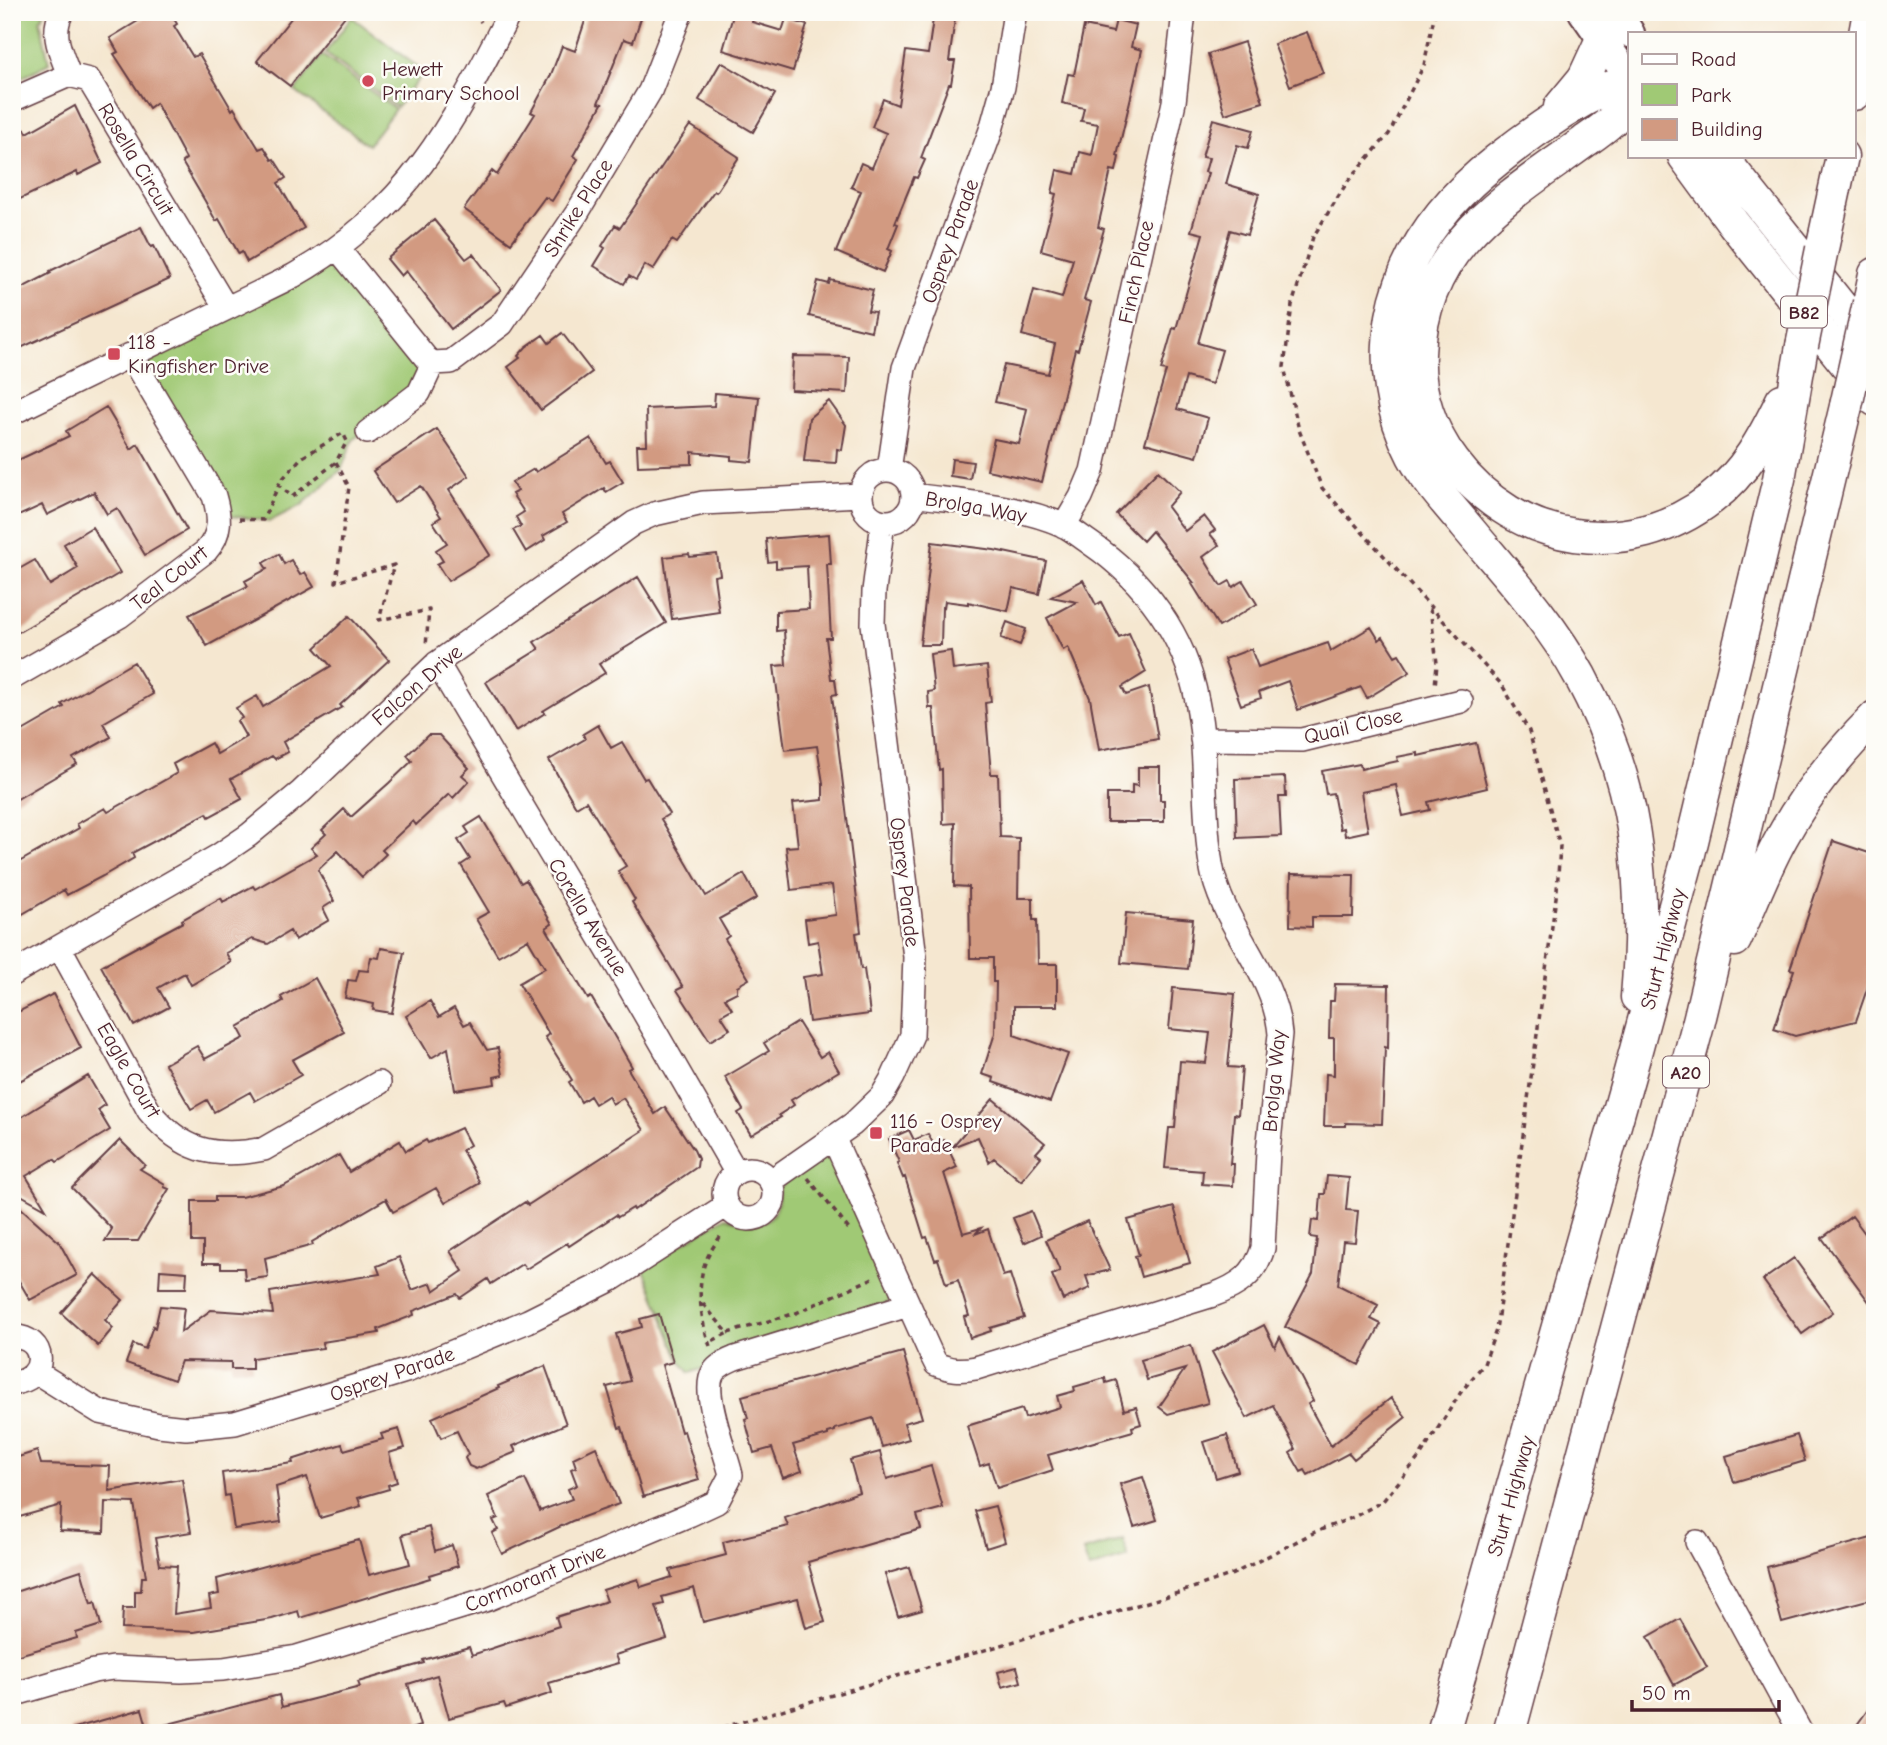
<svg xmlns="http://www.w3.org/2000/svg" width="1887" height="1745" font-family="'Comic Neue',sans-serif">
<style>
.green{fill:#a0c975;stroke:#757450;stroke-width:2}
.building{fill:#d29a81}
.lines{fill:none;stroke-linecap:round;stroke-linejoin:round}
.minor-casing{stroke:#643d44;stroke-width:26}
.major-casing{stroke:#643d44;stroke-width:32}
.highway-casing{stroke:#643d44;stroke-width:35}
.path{stroke:#643d44;stroke-width:3.5;stroke-dasharray:5 5;stroke-linecap:butt}
.minor{stroke:#fff;stroke-width:23}
.major{stroke:#fff;stroke-width:28}
.highway{stroke:#fff;stroke-width:32}
.highway-bridge-casing{stroke:#643d44;stroke-width:35;stroke-linecap:butt}
.highway-bridge{stroke:#fff;stroke-width:32}
.poi-dot{fill:#d1495b;stroke:#fdfcf7;stroke-width:2.5}
.labels{text-anchor:middle;stroke-width:5;stroke-linejoin:round;paint-order:stroke}
.shield{fill:#fdfcf7;stroke:#806168;stroke-width:2}
.shield-label{font-size:19px;font-weight:bold;fill:#4a1f2b}
.poi-label{font-size:21px;fill:#4a1f2b;stroke:#fdfcf7;text-anchor:start}
.street-label{font-size:21px;fill:#4a1f2b;stroke:#fdfcf7}
</style>
<rect width="100%" height="100%" fill="#fdfcf7"/>
<filter id="ink" filterUnits="userSpaceOnUse"><feTurbulence type="fractalNoise" baseFrequency=".0143" numOctaves="2"/><feDisplacementMap in="SourceGraphic" scale="14" xChannelSelector="R" yChannelSelector="G"/><feConvolveMatrix kernelMatrix="1 2 1 2 8 2 1 2 1" color-interpolation-filters="sRGB"/></filter>
<filter id="wash" filterUnits="userSpaceOnUse"><feTurbulence type="fractalNoise" baseFrequency=".00686" numOctaves="4" result="noise"/><feDisplacementMap in="SourceGraphic" scale="28" xChannelSelector="R" yChannelSelector="G"/><feGaussianBlur stdDeviation="1.57" result="paint"/><feColorMatrix in="noise" values="0 0 0 0 0 0 0 0 0 0 0 0 0 0 0 0 0 1.4 0 .05"/><feComposite in="paint" operator="in"/></filter>
<g filter="url(#wash)">
<rect width="100%" height="100%" fill="#f5e7d0"/>
<path class="green" d="M12 12H45L40 20 49 63 12 83Z
M352 17 424 72 397 107 325 53Z
M322 55 395 109 368 145 295 91Z
M336 262 426 366 420 380 353 440 341 470 302 505 270 521 231 516 143 357Z
M829 1155 895 1296 886 1304 690 1373 680 1360 643 1267 726 1217C742 1223 766 1231 776 1209 779 1204 778 1193 779 1187L817 1156Z
M1123 1539 1128 1557 1089 1569 1083 1551Z"/>
<g id="blocks">
<path class="building" d="M153 12H170L177 24 174 26 193 57 199 54 232 110 234 108 259 149 264 147 272 160 274 159 286 178 278 183 304 228 247 262 242 252 239 254 219 219 216 221 205 201 182 162 186 159 156 103 149 108 114 54 118 52 110 38Z
M296 12H348L290 86 257 61Z
M588 12H643L633 42 624 39 598 103 602 104 573 156 578 159 552 201 545 197 511 243 464 209 492 171 497 175 535 114 531 112 550 77 562 46 575 51Z
M734 12H755L752 22 782 31 786 19 807 25 793 71 723 50Z
M934 12H956L949 61H955L951 84H949L921 158 925 160 917 178 914 177 895 223 898 224 888 249 892 251 883 272 836 252 861 191 851 187 861 163 872 168 886 133 872 127 883 99 898 105 906 51 928 54Z
M1116 20 1136 25 1131 47 1142 50 1117 156 1119 157 1116 171 1111 170 1098 227 1104 229 1084 300 1091 302 1078 350 1075 349 1042 482 987 470 994 439 1019 444 1027 409 995 402 1004 365 1048 374 1055 344 1022 335 1034 290 1062 298 1073 259 1041 250 1056 194 1052 193 1057 170 1075 174 1080 152 1092 155 1098 124 1081 121 1084 108 1062 103 1068 74 1074 75 1084 26 1113 32Z
M1307 32 1323 73 1290 86 1274 44Z
M1244 42 1263 102 1225 114 1208 54Z
M721 62 775 94 753 132 699 100Z
M75 106 102 163 78 175 77 172 18 200 12 188V135L25 129 27 133Z
M1213 119 1253 130 1248 148 1237 145 1226 184 1259 194 1247 235 1230 230 1198 343 1222 350 1212 384 1186 377 1177 409 1208 418 1197 457 1145 443 1166 371 1161 370 1173 328 1176 329 1203 234 1191 231 1208 173 1205 172 1209 158 1202 157Z
M690 125 739 157 716 192 714 191 677 243 672 240 653 270 645 265 636 280 629 276 624 284 594 266 605 248 602 246 615 225 620 228Z
M434 220 466 259 473 254 501 290 451 329 406 271 401 276 387 259Z
M141 227 151 247 154 246 170 279 12 352V293L51 273 50 271Z
M830 280 873 290 868 311 875 312 871 331 809 316 818 281 829 284Z
M562 333 592 372 541 410 508 367 520 358 518 356 526 347 543 335 549 343Z
M793 356 849 357 847 393 791 390Z
M715 393 759 397 752 462 731 460V456L692 452V464L638 466 637 445H647L646 409 714 406Z
M829 401 846 425 842 450 837 449 836 463 804 461 809 418Z
M106 407 131 449 138 444 187 530 145 555 117 508 107 514 94 492 47 515 42 505 12 519V463L69 436 66 431Z
M437 429 469 476 449 490 490 555 448 581 437 564 443 561 436 550 447 543 433 522 441 517 421 486 394 503 373 471Z
M591 438 606 463 610 461 623 482 606 492 604 488 562 514 567 522 543 536 545 540 526 552 513 530 521 526 516 517 524 512 512 494 518 491 512 482 534 469 536 472Z
M952 459 973 462 970 479 950 476Z
M1158 471 1180 492 1167 507 1185 531 1204 516 1215 530 1210 534 1219 545 1203 557 1221 586 1230 581 1233 587 1243 581 1257 604 1219 627 1192 584 1194 583 1152 531 1143 541 1116 514Z
M92 527 120 573 19 632 12 621V573L35 560 50 585 78 568 64 544Z
M829 534 831 564H827L831 638H826L831 679H835L837 694 832 695 861 932 856 933 861 969H864L870 1014 809 1022 803 977 823 974 818 941 808 943 805 919 836 915 832 885 791 890 786 847 798 846 793 803 823 800V783L817 746 785 750 774 666 786 665 784 630 776 631V611L809 609 807 566 776 568V561L768 562 766 539Z
M932 542 994 550 1046 561 1039 594 1013 588 1008 611 968 602V604L945 601 944 608 942 607 941 645H920Z
M279 554 284 564 291 560 300 575 305 572 314 587 207 646 189 615 248 586 245 581 267 569 263 563Z
M689 554 690 557 717 554 720 575 714 576 719 612 672 619 664 557Z
M638 577 666 623 599 664 605 673 543 711 545 713 516 731 486 682 539 649 534 642Z
M1083 580 1096 605 1101 602 1119 637 1129 633 1146 672 1122 687 1126 695 1149 687 1158 739 1099 750 1090 698 1068 647 1063 650 1047 618 1077 602 1051 597Z
M349 616 389 660 340 705 342 707 283 742 288 752 275 759 272 756 231 779 242 799 209 817 207 813 132 853 134 858 103 876 67 895 64 890 12 920V866L79 828 77 824 105 808 108 812 177 773 173 764 211 743 217 754 246 737 237 721 242 718 236 708 257 696 263 707 331 666 315 648Z
M1007 622 1026 629 1020 645 1001 638Z
M1371 627 1379 640 1383 637 1395 656 1399 654 1410 672 1367 698 1361 687 1298 710 1288 681 1259 692 1261 698 1241 705 1224 659 1251 649 1258 667 1328 643 1331 651Z
M951 651 953 670 987 666 991 702 985 703 991 774H998L1000 837 1019 838 1018 898H1033V920H1037L1038 964H1057V1006H1014V1035L1068 1054 1050 1102 993 1082 994 1078 982 1074 995 1033 996 982H993V958H970L969 887 954 886 955 823 943 824 942 769 939 770 933 708H929L928 692 934 691 930 654Z
M134 662 153 694 103 723 111 737 73 758 77 764 12 802V737L64 707 62 704Z
M598 725 611 748 622 742 644 779 647 778 669 814 661 819 706 896 744 874 757 898 719 919 729 936 725 939 749 979 737 986V992L725 998 732 1009 721 1015 730 1029 710 1041 677 990 683 987 632 902 635 900 618 871 626 866 586 801 576 807 549 760 585 739 583 734Z
M428 735H439L469 768 462 775 469 781 453 798 449 794 416 825 413 821 382 850 386 854 362 877 338 851 318 870 334 901 323 908 329 920 295 940 290 931 268 944 252 939 226 953 231 962 191 985 185 973 158 988 169 1007 134 1026 101 966 183 922 182 920 221 898 223 902 253 886 255 889 317 854 311 848 326 834 322 830 344 809 351 817 389 783 412 761 407 755Z
M1476 743 1487 788 1428 802 1430 810 1403 816 1396 785 1361 792 1368 831 1345 836 1344 828 1340 829 1333 793 1326 794 1322 771 1360 764 1361 769 1398 761 1397 757 1418 753V756Z
M1138 767H1160V800H1164V822H1107V794H1132V785L1138 786Z
M1285 777 1286 797H1279L1281 836 1237 838 1235 779Z
M481 817 521 883 526 880 552 924 546 928 588 999 591 997 616 1039 632 1067 628 1069 655 1114 665 1107 694 1150 698 1159 697 1167 634 1210 633 1208 618 1217 616 1215 569 1246 567 1243 526 1269 522 1264 491 1284 488 1279 460 1298 457 1294 413 1311 414 1315 378 1329 379 1333 322 1342 323 1348 252 1358V1369H231V1362L181 1361 174 1380 126 1363 133 1344 145 1349 153 1326 155 1328 160 1306 184 1308 181 1332 211 1310 273 1314 270 1292 380 1274 377 1266 399 1257 412 1290 431 1283 434 1291 463 1271 450 1251 525 1202 528 1205 644 1130 623 1098 612 1104 608 1096 595 1104 590 1096 581 1102 569 1082 572 1080 545 1037 549 1034 519 983 545 968 528 939 498 956 476 919 489 912 461 865 470 859 458 840 469 833 465 827Z
M1833 841 1875 855V966L1856 1021 1795 1036 1774 1029 1794 970 1790 969Z
M1291 874 1354 875 1353 917H1312V927L1290 926Z
M1126 913 1193 919 1188 969 1121 963Z
M381 948 404 952 392 1013 373 1010 374 1004 345 998 348 980 356 981 359 970 368 971 371 957 379 958Z
M315 978 344 1032 292 1060 301 1075 255 1101 250 1092 214 1112 207 1100 191 1109 165 1064 197 1046 205 1059 244 1038 238 1027 283 1001 281 997Z
M1335 984 1389 985 1388 1048 1385 1047 1382 1124 1346 1123V1126H1324L1326 1074 1334 1075V1038H1329L1330 1001H1334Z
M1173 988 1235 994 1228 1067 1242 1068 1238 1115 1234 1114 1230 1164H1234L1233 1186 1202 1184 1203 1171 1165 1168 1169 1128H1175L1180 1061 1206 1063 1210 1033 1169 1029Z
M53 994 81 1048 12 1085V1015Z
M430 1001 439 1017 454 1008 464 1025 470 1022 487 1050 498 1048 503 1075 494 1077 495 1084 455 1090 448 1048 431 1058 406 1016Z
M798 1022 820 1057 828 1052 839 1071 791 1100 794 1105 779 1115 781 1117 751 1135 738 1113 743 1110 725 1077 769 1051 764 1043Z
M88 1076 105 1105 98 1110 110 1130 57 1162 54 1159 26 1176 46 1209 12 1190V1123Z
M993 1099 1045 1143 1036 1153 1041 1157 1021 1181 994 1158 989 1162 978 1137 952 1147Z
M461 1128 470 1145 462 1150 480 1183 445 1203 436 1188 393 1212 386 1199 312 1242 313 1245 265 1258 268 1277 245 1280 244 1268H221V1263H203V1242H192V1201H215V1197H241L284 1186 339 1155 349 1172 400 1141 406 1151 426 1140 428 1143Z
M909 1130 914 1140 928 1134 934 1145 944 1140 957 1167 944 1173 963 1233 981 1228 975 1234 988 1229 1003 1276 1010 1274 1024 1318 990 1328 991 1331 970 1338 964 1317 969 1316 958 1280 946 1284 938 1259 935 1260 927 1237 924 1238 905 1177 903 1178 897 1163 899 1162 889 1139Z
M120 1140 145 1165 140 1169 165 1184 164 1187 169 1189 138 1241H105L112 1229 72 1188Z
M1327 1176 1349 1178 1346 1210 1358 1211 1355 1242 1343 1241 1338 1285 1378 1305 1371 1319 1381 1324 1359 1365 1285 1327 1313 1274 1317 1238 1310 1237 1312 1220 1319 1221 1321 1194H1325Z
M12 1200 59 1242 77 1275 30 1300 12 1269Z
M1174 1207 1190 1263 1141 1277 1135 1256 1139 1255 1128 1220Z
M1031 1211 1041 1235 1024 1243 1013 1218Z
M1852 1216 1875 1247V1310L1822 1238Z
M1087 1221 1110 1270 1086 1276 1090 1288 1063 1300 1052 1275 1060 1271 1046 1240Z
M1794 1258 1833 1312 1802 1334 1763 1280Z
M160 1270 187 1272 186 1288H159Z
M95 1274 123 1300 105 1320 113 1328 98 1346 61 1313Z
M659 1314 673 1362 662 1365 681 1432 684 1431 699 1480 643 1497 622 1427 619 1428 607 1387 630 1381 616 1334 642 1327 640 1319Z
M1264 1325 1275 1347 1280 1337 1313 1401 1308 1404 1331 1446 1391 1398 1406 1417 1354 1459 1349 1453 1308 1475 1305 1470 1301 1472 1290 1453 1296 1449 1273 1405 1247 1418 1212 1352Z
M1191 1345 1208 1403 1168 1414 1159 1407 1185 1369 1147 1380 1141 1360Z
M903 1352 922 1418 904 1423 909 1439 882 1447 873 1418 835 1429V1431L828 1433V1435L793 1445 802 1471 783 1478 772 1448 754 1453 745 1419 748 1418 742 1396Z
M545 1366 566 1424 513 1446 516 1452 476 1469 469 1466 465 1458 468 1454 457 1431 441 1438 432 1418 499 1388 498 1386Z
M1105 1378 1106 1383 1116 1380 1124 1410 1136 1407 1141 1424 1132 1427 1133 1431 1048 1455 1053 1470 997 1488 989 1463 980 1466 967 1426 1022 1409 1025 1418 1060 1407 1057 1396 1075 1391 1074 1387Z
M399 1429 405 1448 389 1453 397 1482 388 1485 389 1489 358 1498 361 1506 320 1518 307 1477 276 1487 281 1522 234 1529 229 1495 225 1496 222 1473 293 1463 292 1460 342 1444 344 1450 383 1439 381 1434Z
M1227 1435 1238 1471 1216 1478 1204 1442Z
M1797 1435 1805 1461 1734 1482 1726 1456Z
M596 1447 619 1504 572 1521 502 1554 492 1533 498 1530 493 1520 498 1518 488 1496 525 1479 540 1511 572 1499 568 1489 577 1485 571 1469 576 1467 573 1458Z
M37 1451 41 1464 110 1466 109 1491 182 1479 191 1532 155 1538 160 1565 177 1566 174 1614 211 1608 209 1596 219 1594 217 1579 359 1540 369 1575 410 1564 402 1535 429 1527 435 1551 452 1545 458 1566 429 1575 430 1578 300 1618 298 1611 272 1619 194 1632 122 1629 123 1608H135V1591H141L142 1577H146L134 1503 105 1502 104 1533 60 1531 61 1505 16 1518 12 1506V1459Z
M880 1452 887 1479 931 1466 943 1508 917 1515 921 1529 808 1562 825 1622 806 1628 798 1598 703 1622 694 1588 662 1597 664 1604 656 1606 667 1639 615 1655 618 1663 549 1683 552 1693 506 1708 504 1703 449 1718 437 1675 408 1684 420 1726 398 1733H243L242 1729 228 1733 226 1729 212 1733H154L153 1728 279 1695 282 1707 360 1687 358 1682 424 1663 423 1660 469 1647 472 1655 559 1626 556 1617 607 1601 603 1590 638 1579 641 1587 672 1577 670 1570 726 1555 723 1542 788 1526 785 1518 859 1492 850 1460Z
M1143 1477 1157 1520 1134 1527 1120 1484Z
M995 1506 1005 1542 986 1548 975 1511Z
M1871 1538 1875 1552V1598L1782 1623 1767 1567Z
M909 1567 922 1610 898 1617 885 1574Z
M81 1570 91 1604 95 1602 101 1625 76 1633 77 1638 12 1657V1593Z
M1680 1619 1707 1667 1674 1685 1648 1637Z
M1017 1667 1021 1682 1002 1687 998 1672Z
M1875 1700V1733H1851Z
M142 1709 149 1733H71V1729Z"/>
</g>
</g>
<g filter="url(#ink)">
<use href="#blocks" fill-opacity="0" stroke="#643d44" stroke-width="2"/>
<g class="lines">
<g class="minor-casing">
<path id="minor" d="M62 12C50 34 61 53 69 75
M12 100 69 75 89 80 226 308
M338 249 426 358 433 363 451 362 502 324 577 213 650 91 681 12
M12 413 293 276C410 209 451 127 510 12
M368 432 419 393 433 363
M889 470 904 368 991 130 1003 87 1015 12
M861 496a26 26 0 1 1 52 0a26 26 0 1 1-52 0Z
M1064 526 1081 497 1092 471 1174 102 1184 12
M437 663 616 964 736 1172
M12 678 120 616 206 551C222 533 220 517 214 496L130 355
M1202 739 1302 740 1461 701
M60 948 149 1111C182 1151 213 1159 264 1149L379 1083
M12 974 218 856 249 835 301 792 437 663 634 523 654 514 703 503 860 495
M833 1137 930 1352 936 1364C951 1370 960 1371 976 1368L1213 1295C1238 1286 1255 1275 1263 1248L1268 1152 1280 1034C1275 972 1221 926 1211 864 1202 810 1208 754 1197 701 1185 635 1144 580 1090 543 1081 537 1073 530 1063 525 1017 505 963 502 913 495
M724 1194a25 25 0 1 1 50 0a25 25 0 1 1-50 0Z
M771 1181 853 1124 882 1096 893 1077 912 1035 915 957 873 624 874 591 883 522
M12 1337C47 1335 50 1381 12 1383
M36 1372 100 1412 159 1425 186 1428 235 1423 409 1370 528 1321 612 1279 727 1205
M1697 1542 1801 1733
M12 1695 94 1671 113 1668 181 1671 223 1669 297 1657 488 1599 689 1515 717 1502 731 1475C726 1452 701 1393 713 1373 718 1365 726 1362 735 1358L908 1305"/>
</g>
<g class="major-casing">
<path id="major" d="M1583 12 1630 79
M1617 12 1630 33"/>
</g>
<g class="highway-casing">
<path id="highway" d="M1630 83C1600 82 1522 140 1497 160 1446 200 1404 251 1392 317 1384 364 1390 413 1413 456 1427 482 1448 504 1466 526 1506 574 1550 621 1580 676 1637 782 1647 879 1637 997
M1630 94C1624 115 1601 130 1584 142 1506 199 1422 246 1419 354 1417 392 1431 432 1454 462 1516 545 1630 562 1712 498 1745 473 1764 437 1782 400
M1854 94 1869 12
M1560 107 1584 78 1602 39
M1684 156 1733 223 1875 400
M1721 156 1875 349
M1822 249 1842 156
M1869 303 1875 274
M1735 940C1752 903 1765 866 1785 832 1809 789 1840 752 1875 717
M1443 1733 1630 1072 1689 854 1779 479 1802 346
M1509 1733 1699 1021 1846 406"/>
</g>
<path class="path" d="M475 12 481 22
M336 462 349 487 336 582 394 565 379 620 429 610 426 646
M239 519 263 520 280 482 301 458 343 433 347 441 336 462 292 497 279 485
M1430 608 1437 663 1435 687
M808 1178 851 1232
M703 1304 728 1333 710 1342
M728 1333 796 1313 873 1278
M710 1346C701 1322 696 1287 705 1263 709 1252 716 1243 722 1234
M704 1733 1178 1593 1233 1574 1315 1532 1354 1517 1383 1501 1421 1455 1461 1392 1484 1364 1496 1330 1557 890 1560 846 1529 731 1502 685 1322 488 1299 430 1284 367 1292 305 1313 237 1348 181 1389 134 1424 65 1435 12"/>
<use href="#minor" class="minor"/>
<use href="#major" class="major"/>
<use href="#highway" class="highway"/>
<g class="highway-bridge-casing">
<path id="highway-bridge" d="M1802 346 1822 249
M1846 406 1869 303"/>
</g>
<use href="#highway-bridge" class="highway-bridge"/>
</g>
</g>
<g class="poi-dot">
<circle cx="368" cy="81" r="7"/>
<rect x="107" y="347" width="14" height="14" rx="3.5"/>
<rect x="869" y="1126" width="14" height="14" rx="3.5"/>
</g>
<g class="labels">
<g class="shield">
<rect x="1781" y="296.5" width="46" height="31" rx="5"/>
<rect x="1663" y="1056.5" width="46" height="31" rx="5"/>
</g>
<g class="shield-label">
<text x="1804" y="319">B82</text>
<text x="1686" y="1079">A20</text>
</g>
<g class="poi-label">
<text x="382" y="76">Hewett<tspan x="382" dy="24">Primary School</tspan></text>
<text x="128" y="349">118 -<tspan x="128" dy="24">Kingfisher Drive</tspan></text>
<text x="890" y="1128">116 - Osprey<tspan x="890" dy="24">Parade</tspan></text>
</g>
<g class="street-label">
<text transform="translate(136 159) rotate(59)" y="7">Rosella Circuit</text>
<text transform="translate(578 208) rotate(-58)" y="7">Shrike Place</text>
<text transform="translate(950 241) rotate(-70)" y="7">Osprey Parade</text>
<text transform="translate(1136 272) rotate(-78)" y="7">Finch Place</text>
<text transform="translate(976 507) rotate(10)" y="7">Brolga Way</text>
<text transform="translate(169 578) rotate(-38)" y="7">Teal Court</text>
<text transform="translate(417 685) rotate(-41)" y="7">Falcon Drive</text>
<text transform="translate(1353 726) rotate(-13)" y="7">Quail Close</text>
<text transform="translate(905 882) rotate(83)" y="7">Osprey Parade</text>
<text transform="translate(588 917) rotate(59)" y="7">Corella Avenue</text>
<text transform="translate(1663 949) rotate(-75)" y="7">Sturt Highway</text>
<text transform="translate(129 1070) rotate(60)" y="7">Eagle Court</text>
<text transform="translate(1274 1081) rotate(-85)" y="7">Brolga Way</text>
<text transform="translate(392 1374) rotate(-19)" y="7">Osprey Parade</text>
<text transform="translate(1511 1496) rotate(-74)" y="7">Sturt Highway</text>
<text transform="translate(535 1578) rotate(-22)" y="7">Cormorant Drive</text>
</g>
</g>
<rect width="1887" height="1745" fill="none" stroke="#fdfcf7" stroke-width="42"/>
<rect x="1628" y="32" width="228" height="126" fill="#fdfcf7" stroke="#b5a4a5" stroke-width="2"/>
<rect x="1642" y="54" width="35" height="10" fill="#ffffff" stroke="#b5a4a5" stroke-width="2"/>
<text x="1691" y="66" font-size="21" fill="#4a1f2b">Road</text>
<rect x="1642" y="84" width="35" height="21" fill="#a0c975" stroke="#b5a4a5" stroke-width="2"/>
<text x="1691" y="102" font-size="21" fill="#4a1f2b">Park</text>
<rect x="1642" y="119" width="35" height="21" fill="#d29a81" stroke="#b5a4a5" stroke-width="2"/>
<text x="1691" y="136" font-size="21" fill="#4a1f2b">Building</text>
<path d="M1632 1700v10h147v-10" fill="none" stroke="#4a1f2b" stroke-width="3.5"/>
<text x="1642" y="1700" font-size="21" fill="#4a1f2b" stroke="#fdfcf7" stroke-width="5" paint-order="stroke">50 m</text>
</svg>
